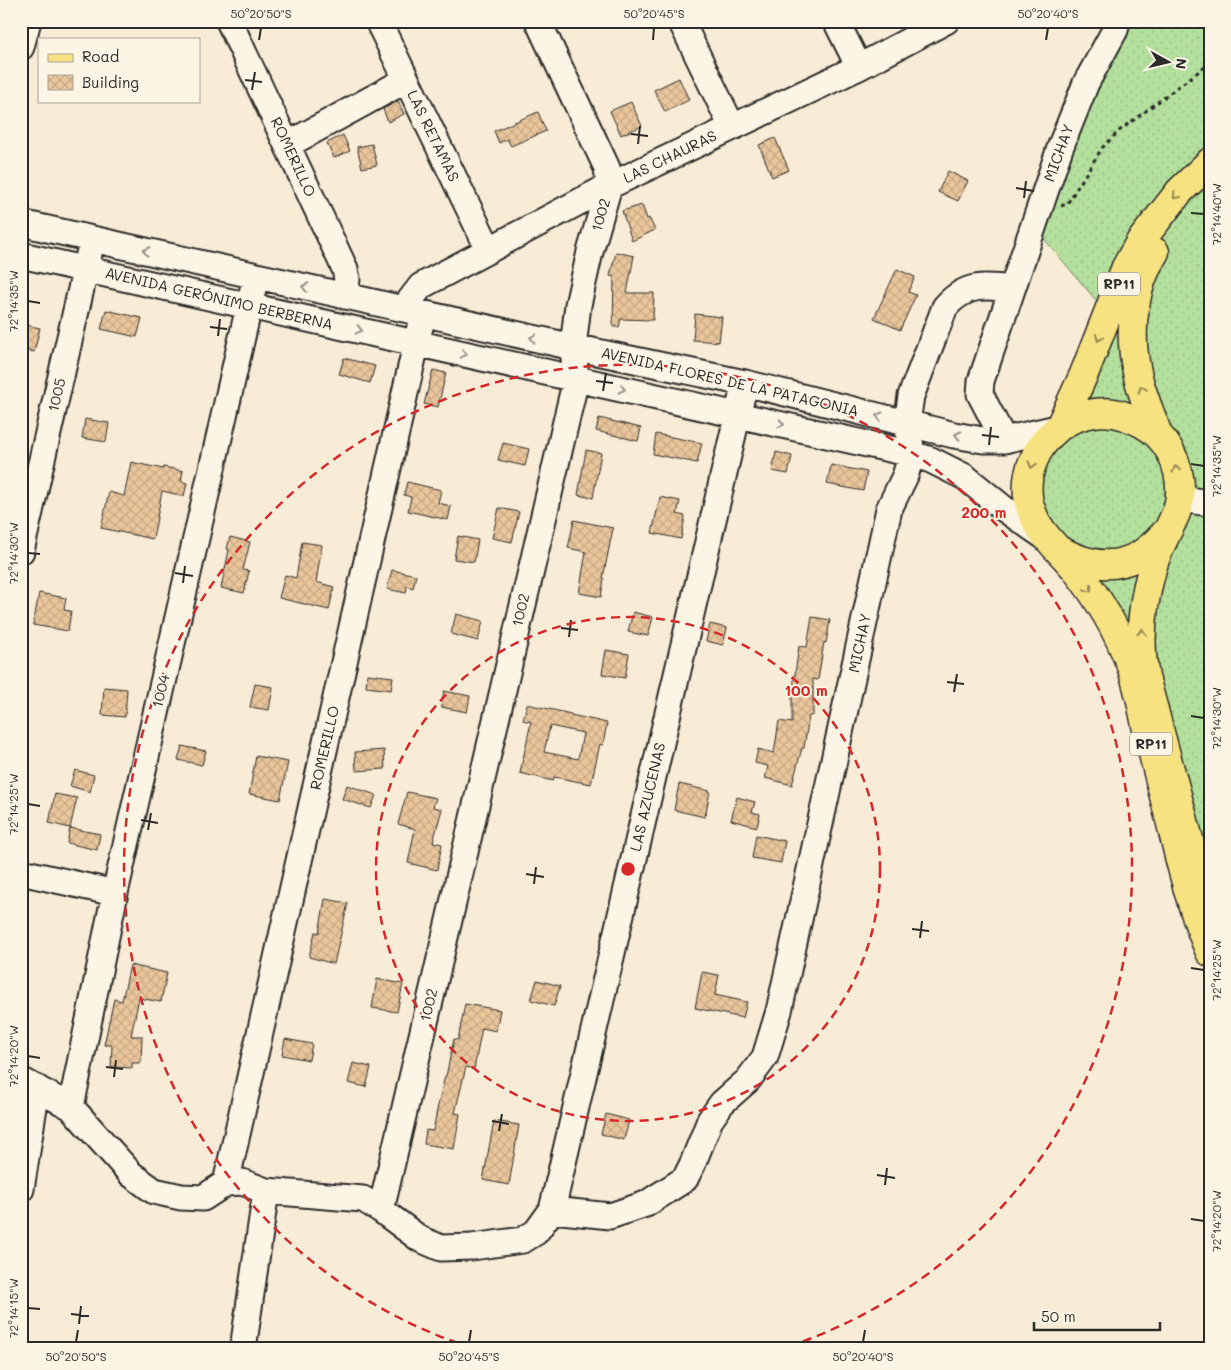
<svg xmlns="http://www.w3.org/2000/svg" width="1231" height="1370" font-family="Mali,sans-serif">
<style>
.grass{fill:url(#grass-dots);stroke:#708664}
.building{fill:url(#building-cross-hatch);stroke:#2b2b2b;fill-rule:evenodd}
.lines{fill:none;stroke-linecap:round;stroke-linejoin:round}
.minor-casing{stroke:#2b2b2b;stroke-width:29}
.major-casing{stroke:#2b2b2b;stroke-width:31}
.path{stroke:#2b2b2b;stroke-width:3;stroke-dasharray:4 4;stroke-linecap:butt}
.minor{stroke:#fcf5e5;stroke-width:25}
.major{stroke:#f6e281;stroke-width:28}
.oneway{stroke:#908656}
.oneway2{stroke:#949088}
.ticks{fill:none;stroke:#2b2b2b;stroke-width:2}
.ring{fill:none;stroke:#d62828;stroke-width:2.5;stroke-dasharray:9 6}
.labels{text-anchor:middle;stroke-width:4;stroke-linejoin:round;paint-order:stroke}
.shield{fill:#fcf5e5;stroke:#6a6863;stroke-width:1}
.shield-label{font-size:14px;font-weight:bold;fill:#2b2b2b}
.street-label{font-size:15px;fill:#2b2b2b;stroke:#fcf5e5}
.centre{fill:#d62828;stroke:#fcf5e5;stroke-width:2.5}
.ring-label{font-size:15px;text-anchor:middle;font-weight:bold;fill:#d62828;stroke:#fcf5e5;stroke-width:4;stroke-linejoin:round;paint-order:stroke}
.neatline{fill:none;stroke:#2b2b2b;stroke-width:2}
.ticks-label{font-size:12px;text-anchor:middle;fill:#2b2b2b}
</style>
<defs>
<pattern id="grass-dots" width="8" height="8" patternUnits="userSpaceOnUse" patternTransform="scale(1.25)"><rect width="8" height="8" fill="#b4e09e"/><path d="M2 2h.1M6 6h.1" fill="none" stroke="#9bc088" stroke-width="1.8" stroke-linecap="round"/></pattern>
<pattern id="building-cross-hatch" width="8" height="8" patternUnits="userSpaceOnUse" patternTransform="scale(1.25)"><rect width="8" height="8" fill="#eac69b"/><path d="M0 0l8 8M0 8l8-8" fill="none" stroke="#c9aa86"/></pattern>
</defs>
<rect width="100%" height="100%" fill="#f8ecd6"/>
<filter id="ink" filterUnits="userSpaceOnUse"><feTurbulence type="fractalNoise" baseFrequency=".02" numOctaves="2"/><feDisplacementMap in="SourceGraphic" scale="10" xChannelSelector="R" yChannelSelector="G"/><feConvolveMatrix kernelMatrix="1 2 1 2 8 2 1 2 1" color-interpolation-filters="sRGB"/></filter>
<g filter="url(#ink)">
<path class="grass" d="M1114 21H1210V880L1153 672 1151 607 1184 511 1138 407C1120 399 1105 397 1086 398L1113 315 1094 298 1040 234Z
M1085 424 1125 425 1157 448 1170 485 1162 521 1120 554 1067 545 1038 501 1042 462 1052 445Z
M1147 559 1133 635 1095 583 1101 570Z"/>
<path class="building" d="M679 78 689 100 665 112 654 90Z
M398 101 404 114 388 122 383 109Z
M631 102 642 126 621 135 610 111Z
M538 112 546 131 511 146 507 139 499 143 494 131Z
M343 135 350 151 334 158 327 143Z
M775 138 789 170 772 177 759 145Z
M372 144 377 165 362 168 357 147Z
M948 171 968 181 958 201 938 192Z
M642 205 647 219 649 218 655 230 632 241 622 211Z
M616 252 634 256 627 293H654L653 320 621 319 619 327H613L614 277 610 276Z
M897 269 915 277 908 292 916 295 900 330 874 318Z
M106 310 142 318 137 337 101 329Z
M695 314 722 317 719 342 693 340Z
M21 324 40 328 34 352 21 349Z
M344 358 375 366 370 383 339 374Z
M433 370 446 373 438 407 424 404Z
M599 418 641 428 638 441 596 431Z
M85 419 109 423 106 442 82 438Z
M656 434 702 443 697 463 653 454Z
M503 443 529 449 525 466 498 460Z
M586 450 601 453 593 498 578 495Z
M776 452 792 456 788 474 772 471Z
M131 462 163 469 164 467 183 471 181 481 187 483 184 496 162 491 153 539 101 528 109 492 124 496Z
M831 465 867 472 863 491 827 484Z
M407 482 441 490 438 503 451 506 448 520 408 511 411 497 404 495Z
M660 497 680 501 677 514 685 516 681 539 652 533Z
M499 508 519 512 512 542 492 538Z
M574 520 613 528 603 578H604L601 597 579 593 586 552 568 548Z
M458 536 478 540 474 562 454 559Z
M230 537 250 542 243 570 249 571 244 593 221 588 229 550 227 549Z
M302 542 322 545 316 582 334 587 329 610 279 598 285 575 296 578Z
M392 570 416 575 413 588 407 586 406 593 387 589Z
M39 593 66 598 64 610 71 611 68 631 33 625Z
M633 612 653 617 648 636 628 632Z
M456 614 483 621 478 641 451 634Z
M812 617 830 620 826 643 824 642 818 680 813 679V715L809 716 804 748H802L792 785 765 778 768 766 755 763 758 749 774 753 779 721 792 723V695L799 646 807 647Z
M710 624 727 628 723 645 706 641Z
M606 650 629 654 625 678 602 674Z
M367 674 393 677 391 690 366 687Z
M255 684 273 687 269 710 250 707Z
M104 687 127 689 125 717 102 715Z
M444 691 470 696 467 712 441 707Z
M527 704 571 714V715L607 723 603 745 600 744 591 784 554 777 553 781 520 773 531 722 523 720ZM550 726 583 733 578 759 544 752Z
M182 746 206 751 202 765 178 760Z
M384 750 385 769 356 771 355 752Z
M256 756 288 762 280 800 249 794Z
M75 770 94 775 90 792 70 786Z
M679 784 710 791 705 817 674 810Z
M347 785 376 795 371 808 342 799Z
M407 792 436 798 433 807 442 809 433 842 442 844 437 870 408 863 415 829 398 824Z
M55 794 77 798 70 828 100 834 97 850 67 843 70 828 49 823Z
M737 797 755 802 752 812 760 814 757 827 731 820Z
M756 835 785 841 781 863 752 858Z
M325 899 348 903 334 964 309 957 315 932 319 933Z
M130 965 167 973 161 1002 139 998 131 1036H142L141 1063H132V1068L111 1067 112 1045H104L114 999 122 1001Z
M702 972 719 975 715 995 747 1002 743 1018 695 1008Z
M377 979 403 984 397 1012 372 1008Z
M537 980 560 986 554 1006 531 1000Z
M465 1004 500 1010 496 1031 482 1028 474 1069 466 1067 455 1113 460 1114 454 1149 424 1144 426 1130 433 1131 437 1110 445 1076H446L454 1039 458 1040Z
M285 1039 312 1044 309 1060 282 1055Z
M353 1063 371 1067 366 1087 348 1083Z
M606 1114 629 1120 624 1140 601 1134Z
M494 1121 519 1125 509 1185 483 1180Z"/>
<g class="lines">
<g class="minor-casing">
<path id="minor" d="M229 21 345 269 347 279 345 296
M378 21 489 250
M681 21 732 127
M836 21 859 67
M21 47 28 21
M287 145 406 80
M21 223 573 347 745 383 954 435 983 440H1004L1057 428
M21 255 912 454 931 460 965 477 1003 508 1045 537
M404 308 421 286 609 186 859 67 946 21
M1004 440 980 394 981 381 1060 148 1086 83 1115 30 1117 21
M1180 499 1210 503
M21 551 89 254
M21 872 115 893
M21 1080 71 1107 131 1174 154 1191 181 1197 203 1198 226 1183 242 1182 266 1191 363 1199 381 1210 420 1239 441 1248 472 1247 523 1240 536 1232 552 1210 745 383
M71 1107 115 893 253 289
M226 1183 420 327
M21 1189 37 1088
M381 1210 576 379 573 347 578 305 590 252 609 186 607 168 538 21
M552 1210 610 1216 646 1204 685 1179 693 1163 710 1120 722 1103 748 1080 765 1057 779 1011 889 509 905 476 912 454 907 423 911 396 945 307C965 284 984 285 1012 289
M243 1349 266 1191"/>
</g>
<g class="major-casing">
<path id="major" d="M1155 252C1133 286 1128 332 1137 372 1141 393 1151 414 1158 435
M1060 426 1084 374 1126 267 1140 242 1179 192 1210 162
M1061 551C1100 572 1133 569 1163 535
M1210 917 1145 677C1138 641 1142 605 1152 569 1157 549 1168 532 1176 513 1186 487 1177 454 1158 435 1148 425 1137 420 1125 416 1104 408 1075 414 1058 428 1036 446 1023 474 1029 503 1037 534 1059 548 1077 571 1098 598 1117 630 1129 661 1138 682 1142 707 1147 730 1156 766 1166 803 1175 840 1184 878 1194 916 1210 952"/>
</g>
<path class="path" d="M1061 206 1067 204 1102 148 1119 131 1210 63"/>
<use href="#minor" class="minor"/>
<use href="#major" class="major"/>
</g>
<defs><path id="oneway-chevron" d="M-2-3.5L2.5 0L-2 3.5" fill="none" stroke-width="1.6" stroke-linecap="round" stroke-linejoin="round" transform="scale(1.25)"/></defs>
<g class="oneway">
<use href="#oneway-chevron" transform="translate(1176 196) rotate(131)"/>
<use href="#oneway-chevron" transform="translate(1099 338) rotate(112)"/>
<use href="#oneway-chevron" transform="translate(1142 389) rotate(-108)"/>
<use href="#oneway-chevron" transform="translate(1032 465) rotate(107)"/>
<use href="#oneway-chevron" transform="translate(1176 469) rotate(-106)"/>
<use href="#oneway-chevron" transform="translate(1089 589) rotate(56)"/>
<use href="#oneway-chevron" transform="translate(1142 632) rotate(-87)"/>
</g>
<g class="oneway2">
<use href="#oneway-chevron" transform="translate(146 251) rotate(-167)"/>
<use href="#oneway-chevron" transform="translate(305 287) rotate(-168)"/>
<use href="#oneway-chevron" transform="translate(359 330) rotate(13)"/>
<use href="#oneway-chevron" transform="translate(533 338) rotate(-167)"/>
<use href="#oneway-chevron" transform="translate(464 354) rotate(13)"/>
<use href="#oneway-chevron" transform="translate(622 389) rotate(13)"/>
<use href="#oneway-chevron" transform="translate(879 416) rotate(-166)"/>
<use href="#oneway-chevron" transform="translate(781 424) rotate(13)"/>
<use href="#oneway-chevron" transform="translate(958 435) rotate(-168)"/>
</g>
</g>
<path class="ticks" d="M259 40 261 28M653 40 654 28M1046 40 1048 28M245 80 262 82M252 90 255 72M631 134 648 136M638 144 640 126M1016 188 1034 191M1024 198 1026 181M1191 213 1204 214M28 301 40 303M210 327 227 329M218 336 220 319M596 381 613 383M603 391 606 373M982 435 999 437M989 445 991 427M1191 464 1204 466M28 553 40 554M175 573 193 576M183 583 185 566M561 628 578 630M569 637 571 620M947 682 964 684M954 692 957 674M1191 716 1204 718M28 804 40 806M141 820 158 823M148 830 151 813M526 874 544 877M534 884 536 867M912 929 929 931M920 938 922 921M1191 968 1204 970M28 1056 40 1058M106 1067 123 1069M114 1077 116 1060M492 1121 509 1124M499 1131 502 1114M877 1175 895 1178M885 1185 887 1168M1191 1219 1204 1221M28 1308 40 1309M71 1314 89 1316M79 1324 81 1306M76 1342 78 1330M469 1342 471 1330M863 1342 865 1330"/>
<g class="ring">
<circle cx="628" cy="869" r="252"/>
<path d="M472 1348A504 504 0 1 1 784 1348"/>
</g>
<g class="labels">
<g class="shield">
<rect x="1098" y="272.5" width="42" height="23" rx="4"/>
<rect x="1130" y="732.5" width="42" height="23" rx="4"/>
</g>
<g class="shield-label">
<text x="1119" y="289">RP11</text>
<text x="1151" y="749">RP11</text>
</g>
<g class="street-label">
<text transform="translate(433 136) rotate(64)" y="5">LAS RETAMAS</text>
<text transform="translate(1059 153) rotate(-70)" y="5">MICHAY</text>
<text transform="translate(293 157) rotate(65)" y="5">ROMERILLO</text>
<text transform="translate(670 157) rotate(-26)" y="5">LAS CHAURAS</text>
<text transform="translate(601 215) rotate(-74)" y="5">1002</text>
<text transform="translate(219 299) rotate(13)" y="5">AVENIDA GERÓNIMO BERBERNA</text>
<text transform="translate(730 382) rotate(13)" y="5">AVENIDA FLORES DE LA PATAGONIA</text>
<text transform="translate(57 395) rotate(-77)" y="5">1005</text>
<text transform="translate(521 610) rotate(-77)" y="5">1002</text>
<text transform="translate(860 643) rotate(-78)" y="5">MICHAY</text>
<text transform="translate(161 691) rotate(-77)" y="5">1004</text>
<text transform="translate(325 748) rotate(-77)" y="5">ROMERILLO</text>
<text transform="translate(648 797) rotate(-77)" y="5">LAS AZUCENAS</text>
<text transform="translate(429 1005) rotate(-77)" y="5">1002</text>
</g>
</g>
<circle cx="628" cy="869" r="8" class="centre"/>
<g class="ring-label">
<text x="984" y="518">200 m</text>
<text x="806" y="696">100 m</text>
</g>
<rect width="1231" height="1370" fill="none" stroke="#fcf5e5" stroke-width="55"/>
<rect x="38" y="38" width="162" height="65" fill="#fcf5e5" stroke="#a8a49b"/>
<rect x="48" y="54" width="25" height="8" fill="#f6e281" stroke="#a8a49b"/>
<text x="82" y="62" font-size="15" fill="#2b2b2b">Road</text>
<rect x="48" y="75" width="25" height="15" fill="url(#building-cross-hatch)" stroke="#a8a49b"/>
<text x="82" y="88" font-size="15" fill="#2b2b2b">Building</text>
<g transform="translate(1168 62) rotate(98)" stroke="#fcf5e5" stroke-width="4" paint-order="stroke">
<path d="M0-4L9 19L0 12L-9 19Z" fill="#2b2b2b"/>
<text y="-8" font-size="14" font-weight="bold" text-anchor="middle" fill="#2b2b2b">N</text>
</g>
<path d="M1034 1322v8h126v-8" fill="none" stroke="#2b2b2b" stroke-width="2.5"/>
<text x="1041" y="1322" font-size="15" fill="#2b2b2b" stroke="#fcf5e5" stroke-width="4" paint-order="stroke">50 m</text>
<rect x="28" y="28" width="1176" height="1314" class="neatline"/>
<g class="ticks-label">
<text x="261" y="18">50°20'50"S</text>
<text x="654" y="18">50°20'45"S</text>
<text x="1048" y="18">50°20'40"S</text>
<text transform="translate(1217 214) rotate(-90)" y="4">72°14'40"W</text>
<text transform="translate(14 301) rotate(-90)" y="4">72°14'35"W</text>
<text transform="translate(1217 466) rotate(-90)" y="4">72°14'35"W</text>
<text transform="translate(14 553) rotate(-90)" y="4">72°14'30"W</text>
<text transform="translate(1217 718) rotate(-90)" y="4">72°14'30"W</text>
<text transform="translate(14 804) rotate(-90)" y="4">72°14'25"W</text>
<text transform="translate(1217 970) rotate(-90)" y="4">72°14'25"W</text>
<text transform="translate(14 1056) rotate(-90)" y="4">72°14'20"W</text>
<text transform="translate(1217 1221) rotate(-90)" y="4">72°14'20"W</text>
<text transform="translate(14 1308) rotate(-90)" y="4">72°14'15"W</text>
<text x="76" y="1361">50°20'50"S</text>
<text x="469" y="1361">50°20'45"S</text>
<text x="863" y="1361">50°20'40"S</text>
</g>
</svg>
